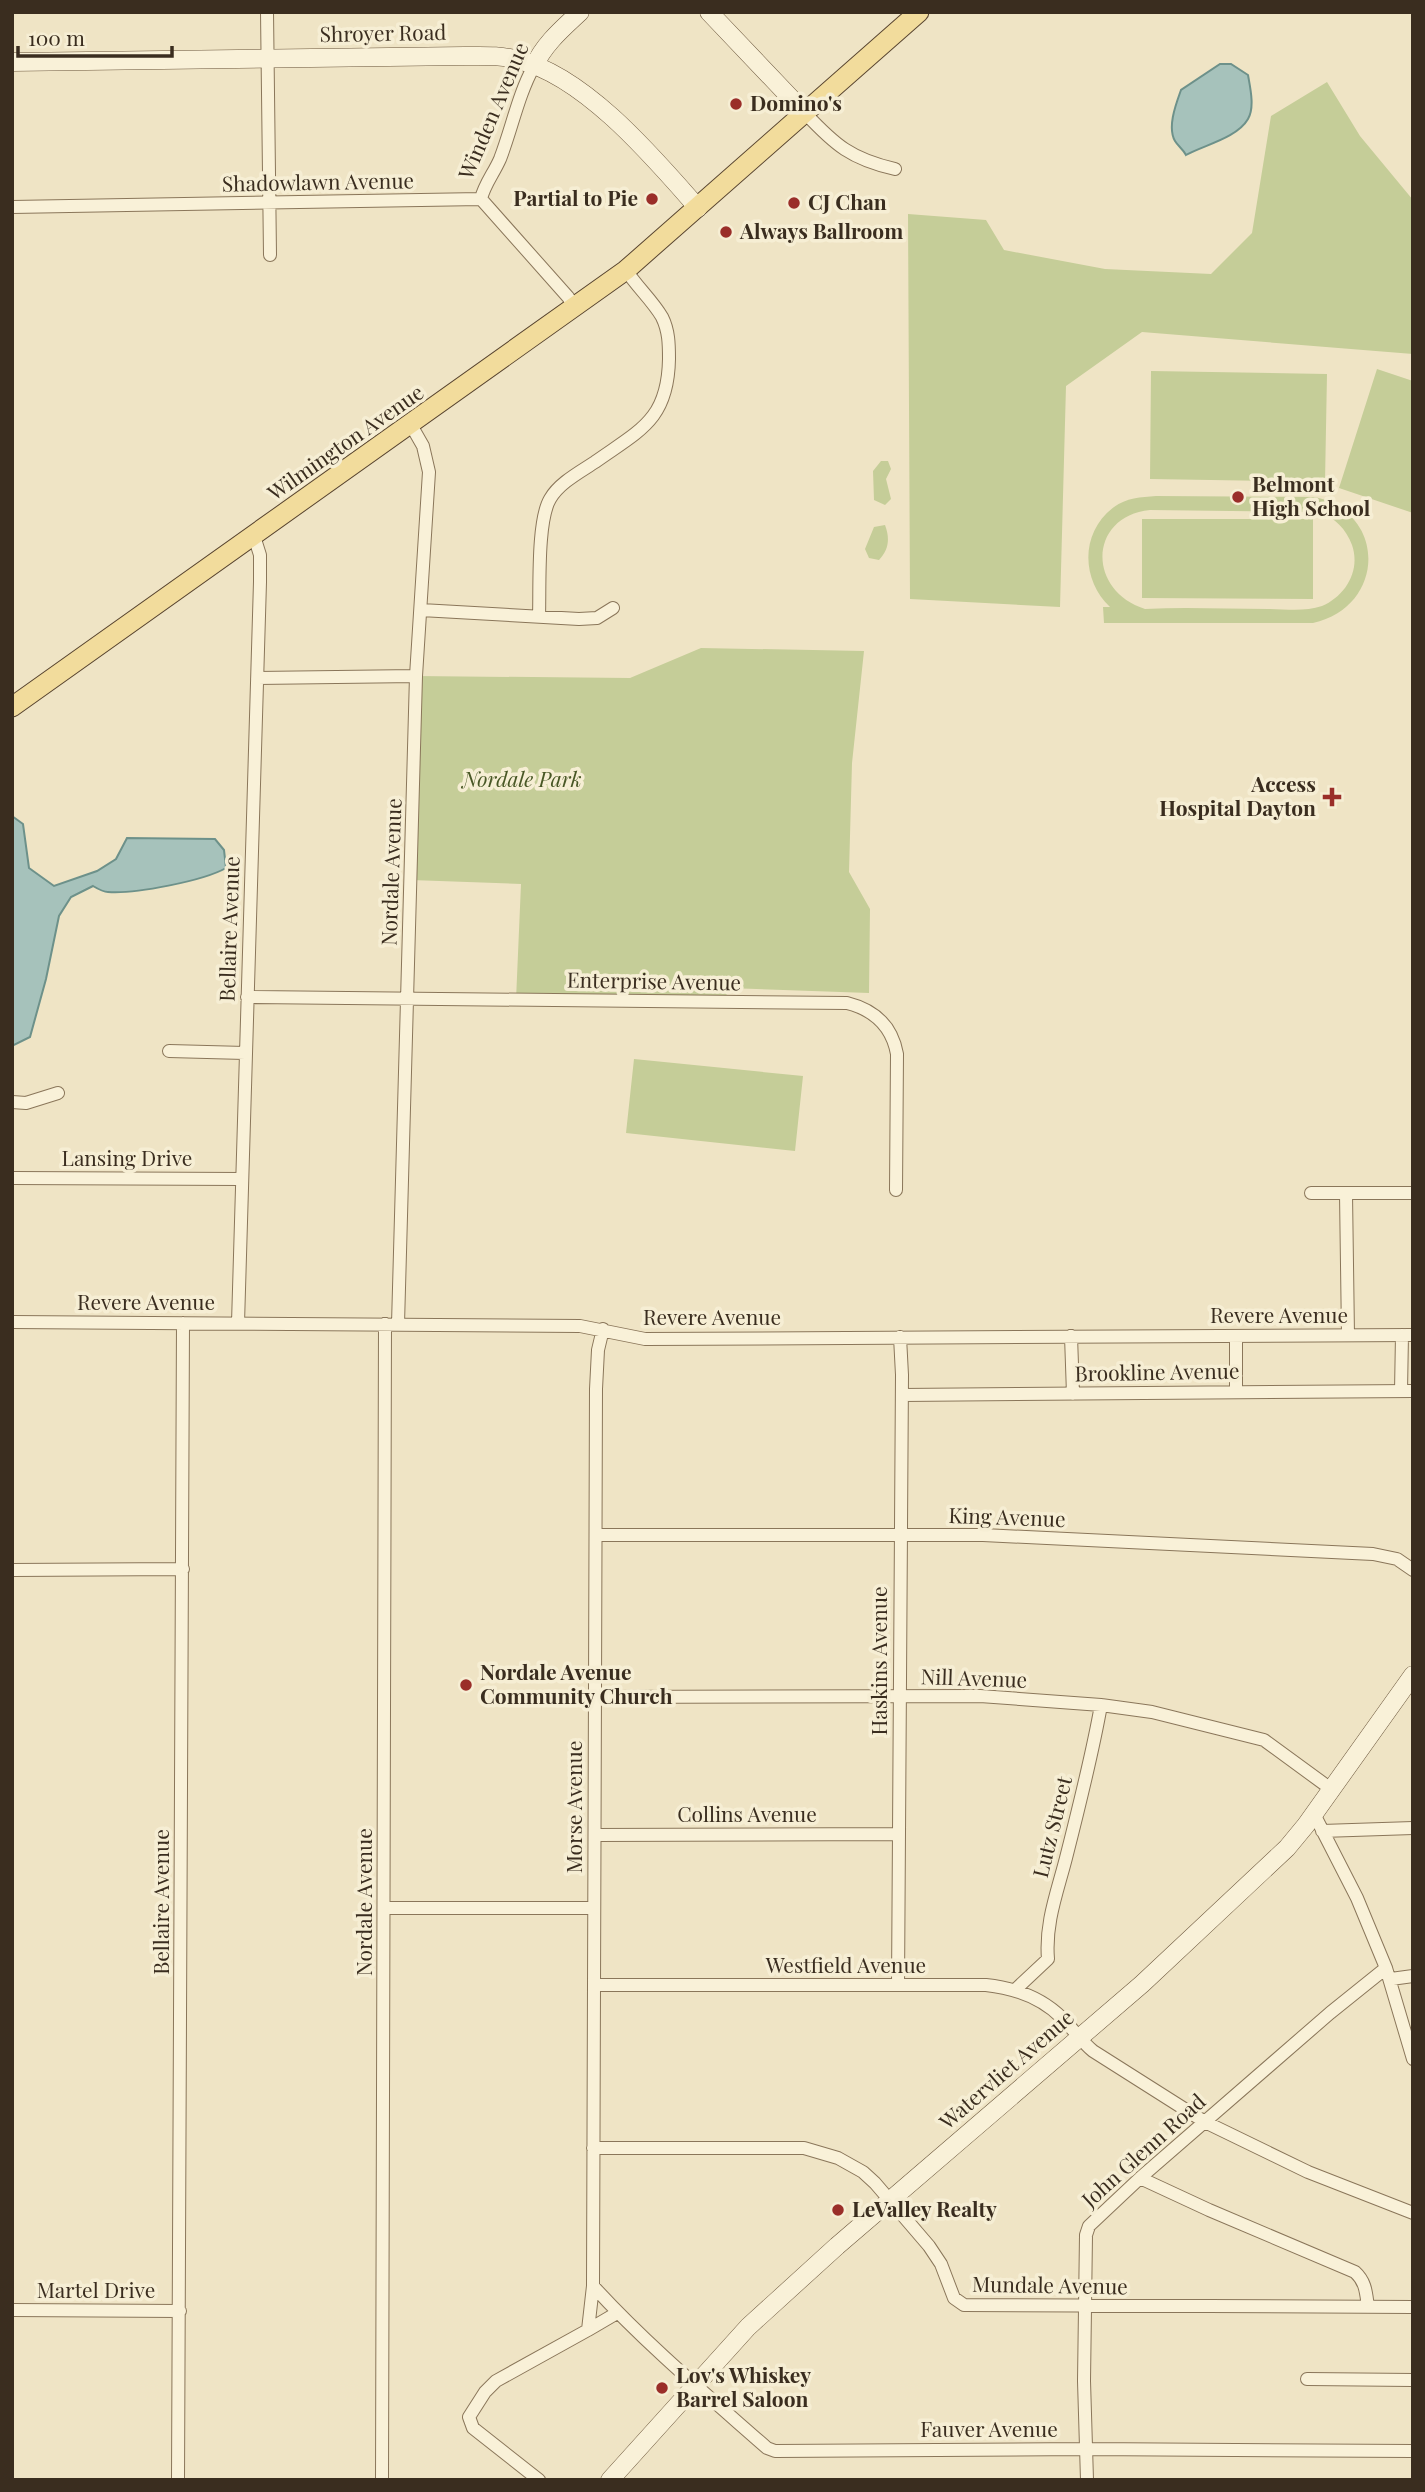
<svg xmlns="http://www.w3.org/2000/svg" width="1425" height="2492" font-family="'Playfair Display',serif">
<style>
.green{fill:#c5cd98;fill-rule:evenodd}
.water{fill:#a6c2bb;stroke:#6d918a;stroke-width:2}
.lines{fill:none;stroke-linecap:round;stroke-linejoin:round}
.street-casing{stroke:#8a765a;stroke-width:14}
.secondary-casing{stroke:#6c573d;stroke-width:19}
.primary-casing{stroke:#58442f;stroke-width:21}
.street{stroke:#f9f1d8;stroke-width:12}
.secondary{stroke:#f9f1d8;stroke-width:18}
.primary{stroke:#f2dc9c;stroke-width:19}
.poi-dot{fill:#9a2e29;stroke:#f6eed4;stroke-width:2.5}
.labels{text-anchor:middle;stroke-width:7;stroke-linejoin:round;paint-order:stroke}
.street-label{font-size:21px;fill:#3a2d1f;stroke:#f6eed4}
.poi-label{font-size:21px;font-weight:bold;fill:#3a2d1f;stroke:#f6eed4;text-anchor:start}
.park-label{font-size:21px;font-style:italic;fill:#485725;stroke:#f6eed4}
</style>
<rect width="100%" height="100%" fill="#efe4c5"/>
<path class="green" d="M1327 82 1360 136 1413 200V354L1142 332 1066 386 1060 607 910 599 908 214 986 220 1004 250 1105 269 1211 274 1252 233 1271 116Z
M1377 369 1413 381V513L1339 488Z
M1151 371 1327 374 1325 482 1150 479Z
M881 461H888L891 469 886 479 891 499 885 505 874 500 873 471Z
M1156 496 1315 497C1388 514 1385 607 1313 623H1104L1103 607H1110C1081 580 1080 532 1114 507 1126 498 1141 497 1156 496ZM1150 510 1319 512C1335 518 1346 529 1352 545 1361 571 1345 596 1322 606 1305 612 1285 609 1268 609 1227 609 1186 607 1145 609 1086 590 1089 516 1150 510Z
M1142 519H1313V599L1142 598Z
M885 525C890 538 889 550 879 560L869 558 865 549 874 527Z
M701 648 864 651 852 763 849 872 870 909 869 993 727 988 726 1002 516 1000 521 884 411 880 416 676 630 678Z
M634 1059 803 1076 795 1151 626 1133Z"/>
<path class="water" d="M1220 64H1231L1248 75C1250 87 1255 107 1248 119 1237 138 1204 145 1186 155 1183 149 1178 146 1175 141 1167 127 1176 104 1181 90Z
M12 816 23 824 29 868 54 886 97 871 116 859 127 838 215 839 224 850 226 868C203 881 135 894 108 892 103 892 98 889 93 886L71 897 59 916 46 979 30 1037 12 1046Z"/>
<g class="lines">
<g class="street-casing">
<path id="street" d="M267 12 270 255
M805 113C835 145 851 159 895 169
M481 199C484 185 494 173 500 159 512 128 518 95 534 66
M12 207 481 199 568 297 575 308
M421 610 579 619 597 618 613 608
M539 616C540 588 537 521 550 499 559 483 580 472 595 462 640 430 668 420 669 359 669 345 669 331 662 317 652 300 637 287 626 270
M257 678 416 676
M247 997 847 1003C875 1010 892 1026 897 1054L896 1190
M169 1051 245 1053
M12 1102 26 1103 58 1093
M12 1178 242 1179
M1311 1193H1413
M1346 1194 1348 1335
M12 1322 580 1326 645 1339 1413 1335
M238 1323 260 582V555L254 536
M398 1324 416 676 429 472 423 446 411 425
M1071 1336 1073 1394
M1401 1391 1402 1335
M1236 1392V1336
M902 1395 1413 1391
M596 1535H983L1373 1554 1397 1559 1413 1570
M12 1570 183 1569
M595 1697 980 1696 1101 1705 1152 1712 1264 1740 1331 1789
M1314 1814 1357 1898 1386 1968 1413 2059
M1322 1831 1413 1828
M595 1835 898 1834
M385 1908H594
M1391 1979 1413 1976
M594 1985H986C1014 1988 1041 1997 1062 2018 1073 2029 1081 2041 1093 2051L1205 2122 1308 2172 1413 2213
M898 1985 902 1375 900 1337
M1015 1990 1048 1959C1045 1923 1057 1893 1066 1858 1079 1807 1092 1756 1101 1705
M593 2148H804L838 2158 863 2172 875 2183 929 2246 941 2264 954 2298 964 2305 1413 2307
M1140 2178 1209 2210 1355 2272C1366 2282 1366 2293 1368 2307
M593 2286C646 2344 708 2396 767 2448L775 2451 1086 2449 1413 2451
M12 2310 180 2311
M588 2330 617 2313
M1307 2379 1413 2380
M178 2480 183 1323
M382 2480 385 1324
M539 2480 473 2428 469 2417 485 2392 496 2381 588 2330 593 2286 596 1389 598 1350 603 1329
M1087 2480 1084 2381 1086 2235 1089 2226 1140 2178 1330 2013 1386 1968"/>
</g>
<g class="secondary-casing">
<path id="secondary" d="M709 12 805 113
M12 62 465 56C483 56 501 55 518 60 585 76 654 158 698 208
M534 66C545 43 562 29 580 12
M610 2480 748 2327 837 2246 1142 1984 1287 1848 1306 1825 1413 1675"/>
</g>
<g class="primary-casing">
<path id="primary" d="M12 707 626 270 919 12"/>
</g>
<use href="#street" class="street"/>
<use href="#secondary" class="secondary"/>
<use href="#primary" class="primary"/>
</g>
<g class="poi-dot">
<circle cx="736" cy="104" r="7"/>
<circle cx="652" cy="199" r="7"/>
<circle cx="794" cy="203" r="7"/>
<circle cx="726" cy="232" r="7"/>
<circle cx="1238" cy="497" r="7"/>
<path d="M1328.5 786.5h7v7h7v7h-7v7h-7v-7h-7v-7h7z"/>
<circle cx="466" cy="1685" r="7"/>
<circle cx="838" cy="2210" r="7"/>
<circle cx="662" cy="2388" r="7"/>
</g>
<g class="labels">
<g class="street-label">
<text transform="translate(383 34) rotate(-1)" y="7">Shroyer Road</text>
<text transform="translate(494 111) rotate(-67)" y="7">Winden Avenue</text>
<text transform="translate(318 183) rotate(-1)" y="7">Shadowlawn Avenue</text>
<text transform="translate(346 443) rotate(-35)" y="7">Wilmington Avenue</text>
<text transform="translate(392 872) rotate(-88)" y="7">Nordale Avenue</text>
<text transform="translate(230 929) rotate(-88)" y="7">Bellaire Avenue</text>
<text transform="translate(654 982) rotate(1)" y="7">Enterprise Avenue</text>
<text x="127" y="1166">Lansing Drive</text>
<text x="146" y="1310">Revere Avenue</text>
<text x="1279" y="1323">Revere Avenue</text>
<text x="712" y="1325">Revere Avenue</text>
<text transform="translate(1157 1373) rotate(-1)" y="7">Brookline Avenue</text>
<text transform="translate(1007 1518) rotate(2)" y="7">King Avenue</text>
<text transform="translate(880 1661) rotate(-90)" y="7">Haskins Avenue</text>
<text transform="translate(974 1679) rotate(2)" y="7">Nill Avenue</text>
<text transform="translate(575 1807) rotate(-90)" y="7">Morse Avenue</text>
<text x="747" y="1822">Collins Avenue</text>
<text transform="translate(1053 1827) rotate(-76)" y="7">Lutz Street</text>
<text transform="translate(162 1902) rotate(-90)" y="7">Bellaire Avenue</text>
<text transform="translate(365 1902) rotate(-90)" y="7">Nordale Avenue</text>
<text x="846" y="1973">Westfield Avenue</text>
<text transform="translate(1007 2070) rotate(-41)" y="7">Watervliet Avenue</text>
<text transform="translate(1144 2151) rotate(-42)" y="7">John Glenn Road</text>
<text transform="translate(1050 2286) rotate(1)" y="7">Mundale Avenue</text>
<text x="96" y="2298">Martel Drive</text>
<text x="989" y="2437">Fauver Avenue</text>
</g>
<g class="poi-label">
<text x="750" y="111">Domino's</text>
<text x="638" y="206" text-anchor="end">Partial to Pie</text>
<text x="808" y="210">CJ Chan</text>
<text x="740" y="239">Always Ballroom</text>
<text x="1252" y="492">Belmont<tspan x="1252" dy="24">High School</tspan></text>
<text x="1316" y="792" text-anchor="end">Access<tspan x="1316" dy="24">Hospital Dayton</tspan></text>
<text x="480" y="1680">Nordale Avenue<tspan x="480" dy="24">Community Church</tspan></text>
<text x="852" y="2217">LeValley Realty</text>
<text x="676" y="2383">Lov's Whiskey<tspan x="676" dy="24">Barrel Saloon</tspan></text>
</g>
<g class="park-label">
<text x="522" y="787">Nordale Park</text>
</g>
</g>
<rect width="1425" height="2492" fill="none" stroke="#3a2d1f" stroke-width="28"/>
<path d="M18 46v10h154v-10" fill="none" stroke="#3a2d1f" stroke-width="3.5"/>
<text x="28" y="46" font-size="21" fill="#3a2d1f" stroke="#f6eed4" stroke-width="5" paint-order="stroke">100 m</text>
</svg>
